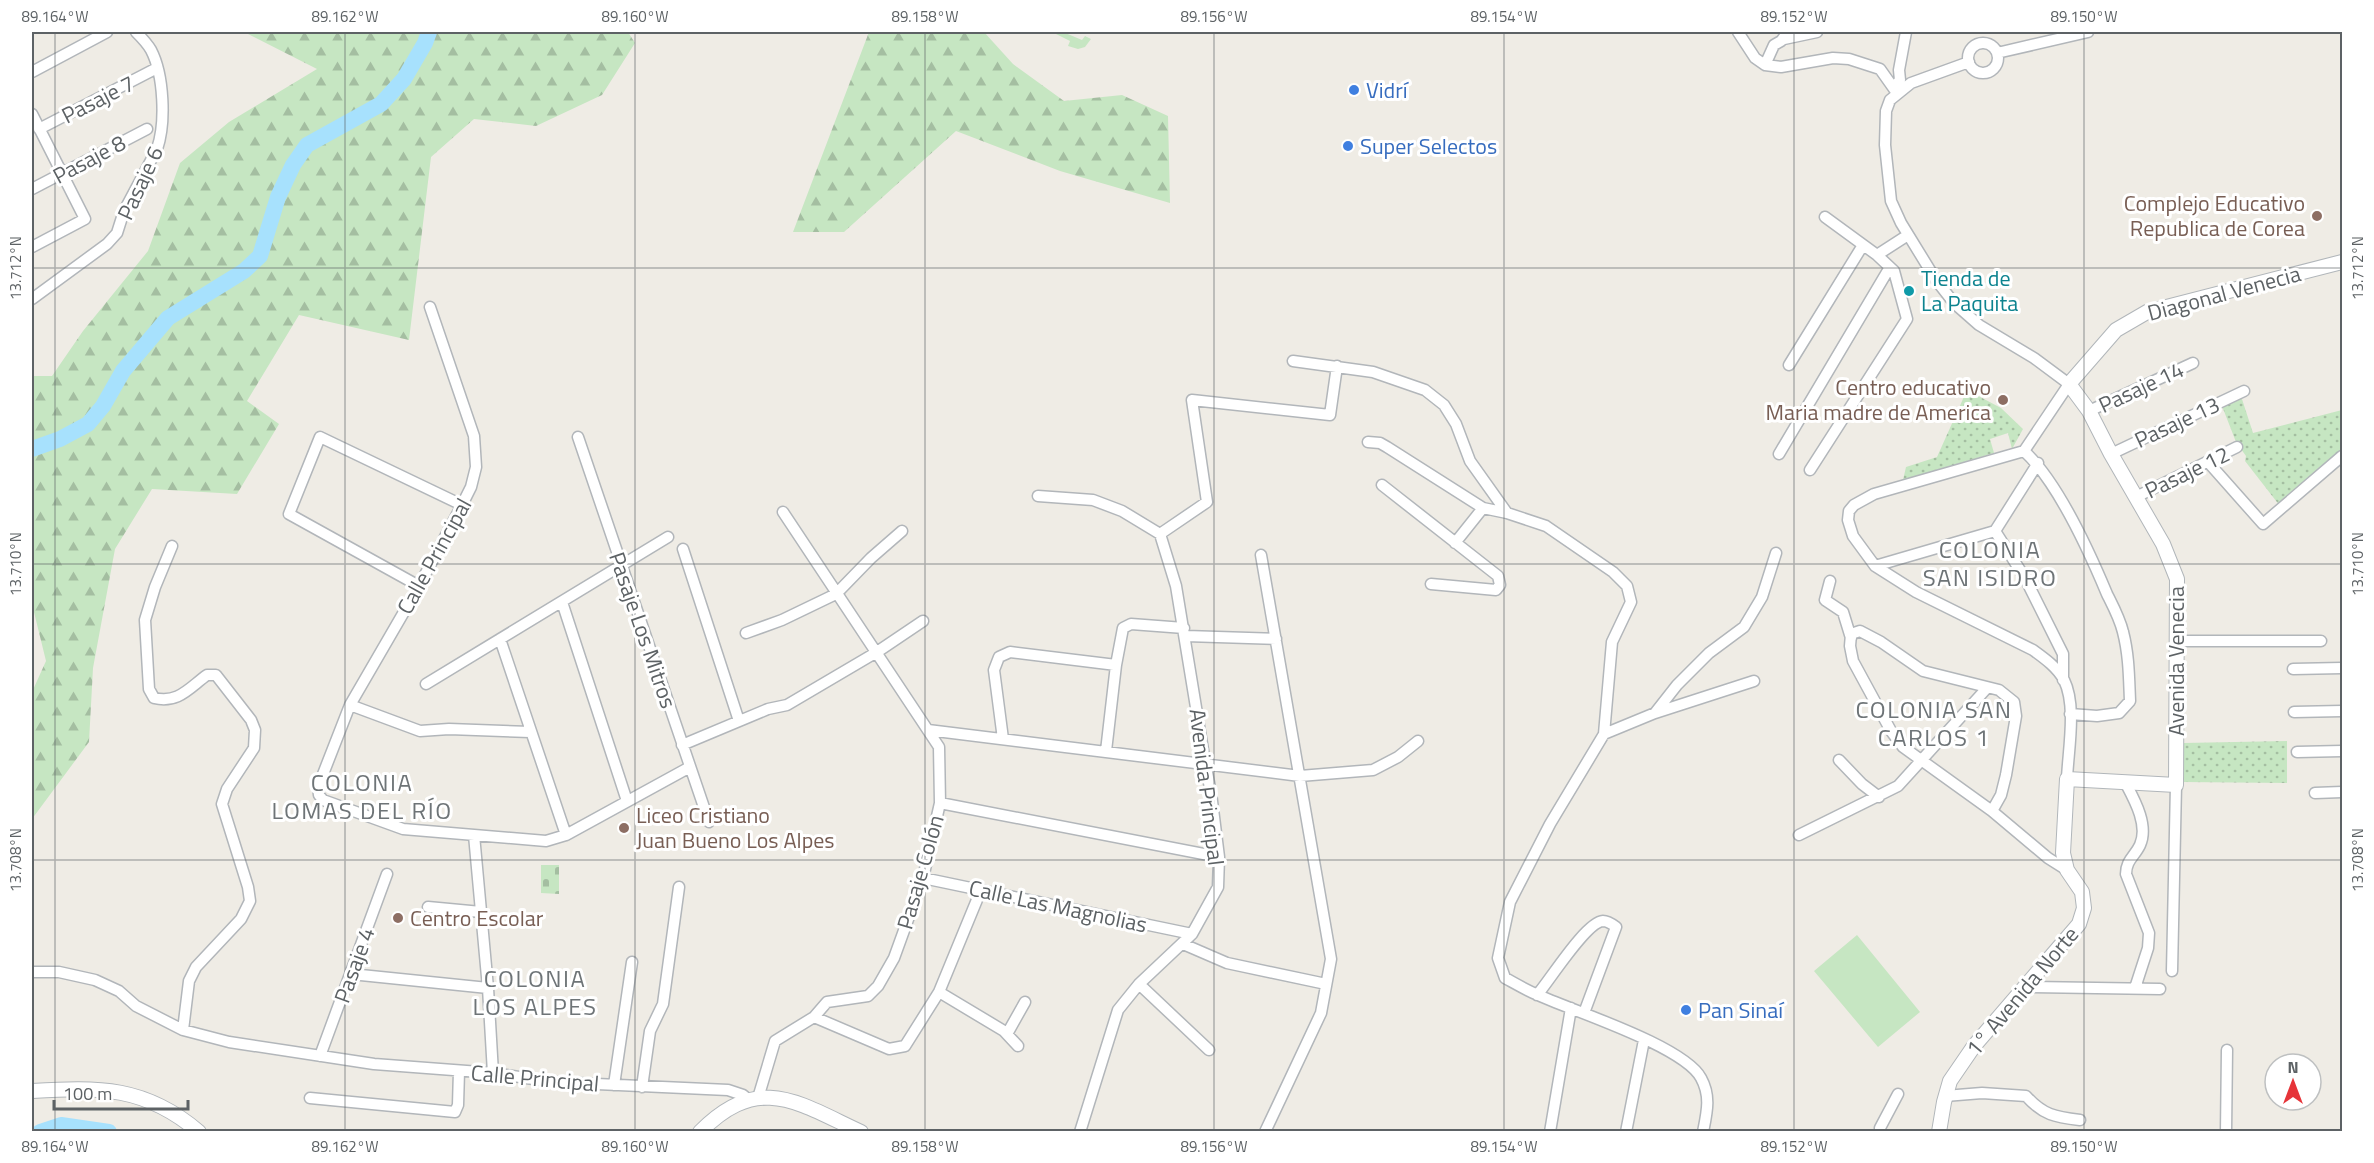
<svg xmlns="http://www.w3.org/2000/svg" width="2374" height="1163" font-family="'Titillium Web',sans-serif">
<style>
.grass{fill:#c6e6c2}
.forest{fill:url(#forest-firs)}
.cemetery{fill:url(#cemetery-stones)}
.park{fill:url(#park-dots)}
.lines{fill:none;stroke-linecap:round;stroke-linejoin:round}
.river{stroke:#a7e1fd;stroke-width:16}
.street-casing{stroke:#b2b6ba;stroke-width:13}
.secondary-casing{stroke:#b1b6ba;stroke-width:16}
.street{stroke:#fff;stroke-width:10}
.secondary{stroke:#fff;stroke-width:14}
.ticks{fill:none;stroke:#5d6265;stroke-width:1.5;stroke-opacity:0.45}
.shop-dot{fill:#3f7fe0;stroke:#fff;stroke-width:2}
.education-dot{fill:#8d6e63;stroke:#fff;stroke-width:2}
.culture-dot{fill:#0f9aa8;stroke:#fff;stroke-width:2}
.labels{text-anchor:middle;stroke-width:6;stroke-linejoin:round;paint-order:stroke}
.shop-label{font-size:22px;fill:#366cbe;stroke:#fff;text-anchor:start}
.street-label{font-size:22px;fill:#5d6265;stroke:#fff}
.education-label{font-size:22px;fill:#785e54;stroke:#fff;text-anchor:end}
.culture-label{font-size:22px;fill:#0d838f;stroke:#fff;text-anchor:start}
.neighbourhood-label{font-size:24px;letter-spacing:1.5px;fill:#6e7477;stroke:#fff}
.neatline{fill:none;stroke:#5d6265;stroke-width:2}
.ticks-label{font-size:15px;text-anchor:middle;fill:#5d6265}
</style>
<defs>
<pattern id="forest-firs" width="22" height="20" patternUnits="userSpaceOnUse" patternTransform="scale(1.5)"><rect width="22" height="20" fill="#c6e6c2"/><path d="M5 1l3.5 6h-7zM16 11l3.5 6h-7z" fill="#a4bea1"/></pattern>
<pattern id="cemetery-stones" width="16" height="16" patternUnits="userSpaceOnUse" patternTransform="scale(1.5)"><rect width="16" height="16" fill="#c6e6c2"/><path d="M2 7V4a2 2 0 0 1 4 0v3zM10 15v-3a2 2 0 0 1 4 0v3z" fill="#a4bea1"/></pattern>
<pattern id="park-dots" width="8" height="8" patternUnits="userSpaceOnUse" patternTransform="scale(1.5)"><rect width="8" height="8" fill="#c6e6c2"/><path d="M2 2h.1M6 6h.1" fill="none" stroke="#a4bea1" stroke-width="1.8" stroke-linecap="round"/></pattern>
</defs>
<rect width="100%" height="100%" fill="#efece5"/>
<path class="grass" d="M1052 32H1063L1082 40 1085 36 1091 39 1085 47 1078 49 1068 46 1070 41Z
M1857 935 1920 1012 1878 1047 1814 971Z"/>
<path class="forest" d="M244 32H628L635 43 602 95 536 126 474 119 431 157 409 340 299 315 247 401 279 424 237 494 152 489 115 549 93 668 89 742 32 819V692L46 661 32 604V376H52L83 331 148 251 180 163 229 122 317 69Z
M869 32H984L1013 64 1064 101 1122 95 1168 116 1170 203 1060 171 956 131 844 232H793Z"/>
<path class="cemetery" d="M541 865H559V894L541 893Z"/>
<path class="park" d="M1967 390 2001 408 2023 429 2012 449 2008 433 1990 439 1994 453 1903 480 1906 467 1937 457Z
M2241 396 2253 433 2342 410V456L2280 506 2245 461 2246 456 2236 442 2222 406Z
M2287 741V783L2183 782V743Z"/>
<g class="lines">
<path class="river" d="M32 449 60 439 88 424 103 406 123 371 168 318 244 271 260 256 278 197 293 165 307 145 381 104 404 79 425 43 429 32
M40 1132 61 1125 109 1132"/>
<g class="street-casing">
<path id="street" d="M1738 32 1755 58 1765 65 1781 67 1833 58 1849 59 1880 69 1897 93
M1784 39 1817 32
M1968 58a15 15 0 1 1 30 0a15 15 0 1 1-30 0Z
M1997 53 2088 32
M1969 62 1911 83 1890 100 1886 111 1885 145 1891 201 1901 223 1936 280 1954 303 1979 325 2034 358 2069 384 2024 451
M1765 65 1774 45 1781 41 1788 32
M32 72 107 32
M1894 87 1900 80 1899 70 1906 32
M32 114 85 219 32 247
M39 129 157 68
M32 189 147 129
M1877 255 1908 235
M32 299 107 244 117 233 124 211 157 149C166 123 164 75 151 50 147 43 141 37 136 32
M430 307 474 436 476 467 471 487 462 505 419 586 350 705 318 787 319 795 323 800 403 829 546 841 566 835 690 767
M1293 361 1373 372 1425 390 1444 405 1456 424 1470 461 1507 513 1546 526 1613 572 1627 586 1631 602 1612 642 1604 734 1550 824 1510 902 1498 958 1505 978C1516 984 1526 990 1538 995 1573 1011 1684 1046 1701 1078 1711 1096 1707 1112 1703 1132
M1789 365 1863 245
M2089 411 2193 363
M578 437 709 822
M1368 442 1380 443 1387 447 1483 508 1507 513
M2024 451 1874 494 1854 505 1849 511 1848 520 1853 536 1875 566 1916 592 2033 650C2044 658 2057 667 2064 680 2077 706 2068 751 2067 779
M2024 451C2058 482 2089 551 2107 594 2113 606 2120 619 2123 632 2129 655 2129 678 2130 701L2119 713 2097 716 2070 714
M1779 454 1890 267
M2111 454 2244 391
M2208 462 2263 524 2342 456
M1810 470 1907 319 1894 271 1877 255 1825 217
M1382 485 1498 576 1500 585 1496 590 1431 584
M1038 496 1093 500 1122 511 1160 534 1176 586 1205 762 1211 793 1219 857 1218 887 1192 934 1139 984 1118 1010 1080 1132
M2136 497 2237 447
M1995 531 2025 578 2063 654V680
M1160 534 1207 502 1192 400 1330 415 1337 366
M1455 543 1483 508
M172 546 155 587 145 620 149 689 154 698C178 704 189 688 207 675H216L251 720 255 730 254 748 227 789 222 804 248 887 250 901 241 919 196 967 189 981 183 1030
M683 549 739 721
M1261 555 1331 959 1321 1013 1265 1132
M1875 566 1995 531 2038 463
M1830 581 1825 600 1843 612 1851 638
M419 586 289 514 320 437 462 505
M562 602 627 801
M746 633 782 620 836 594 871 558 902 531
M1186 636 1276 639
M500 639 566 835
M2178 641H2321
M2293 669 2342 668
M426 684 668 537
M350 705 420 731 449 729 530 732
M2294 712 2342 711
M1655 713 1677 685 1709 653 1744 627 1762 597 1776 553
M928 730 1300 776 1373 770 1398 757 1418 741
M1604 734 1655 713 1754 681
M1003 739 994 670 999 657 1010 652 1116 665
M682 745 768 709 787 705 877 652 923 621
M1106 751 1116 665 1123 628 1131 624 1184 628
M2297 752 2342 751
M1839 760 1862 784 1879 797
M2125 782C2134 799 2149 825 2140 845 2135 856 2126 860 2126 874L2149 933 2148 948 2135 988
M2315 793 2342 792
M940 803 1219 857
M1992 811 2001 795 2006 775 2016 716 2014 702 1999 690 1923 671 1881 642 1860 631 1851 634 1850 646 1853 661 1891 731 1903 747 1992 811 2048 858 2067 870
M474 835 488 988 493 1073
M1799 835 1898 786 1987 688
M923 878 1192 934
M428 907 481 912
M1183 944 1227 963 1326 984
M2172 971 2176 785
M32 972H59L95 980 119 991 136 1006 183 1030 229 1042 374 1064 493 1073 553 1082 728 1090 743 1095 749 1100
M351 974 488 988
M1139 984 1209 1050
M2026 987 2160 989
M939 992 1004 1031 1018 1046
M1537 995C1550 980 1586 922 1603 921 1608 921 1612 924 1616 927L1584 1013
M814 1017 889 1049 905 1046 939 992 981 890
M1007 1034 1025 1002
M320 1056 387 874
M614 1085 632 962
M642 1087 650 1031 663 1004 679 887
M1945 1096 1982 1093 2026 1096C2043 1115 2055 1117 2080 1120
M310 1098 455 1112 458 1105 459 1071
M758 1098 775 1041 814 1017 827 1002 868 996 878 986 894 958 923 878 940 803 939 747 783 512
M1550 1132 1571 1008
M1626 1132 1644 1040
M1880 1132V1128L1898 1094
M2226 1132 2227 1050"/>
</g>
<g class="secondary-casing">
<path id="secondary" d="M32 1091C99 1087 145 1086 199 1132
M700 1132C759 1072 798 1103 861 1132
M1939 1132 1944 1102 1950 1081 1974 1046 2079 924 2084 908 2082 892 2067 870 2063 853 2067 779 2176 785 2177 579 2163 544 2111 454 2089 411 2069 384 2116 330 2147 312 2342 262"/>
</g>
<use href="#street" class="street"/>
<use href="#secondary" class="secondary"/>
</g>
<path class="ticks" d="M55 32V1132M345 32V1132M635 32V1132M925 32V1132M1214 32V1132M1504 32V1132M1794 32V1132M2084 32V1132M32 268H2342M32 564H2342M32 860H2342"/>
<g class="shop-dot">
<circle cx="1354" cy="90" r="6"/>
<circle cx="1348" cy="146" r="6"/>
<circle cx="1686" cy="1010" r="6"/>
</g>
<g class="education-dot">
<circle cx="2317" cy="216" r="6"/>
<circle cx="2003" cy="400" r="6"/>
<circle cx="624" cy="828" r="6"/>
<circle cx="398" cy="918" r="6"/>
</g>
<circle class="culture-dot" cx="1909" cy="291" r="6"/>
<g class="labels">
<g class="shop-label">
<text x="1366" y="98">Vidrí</text>
<text x="1360" y="154">Super Selectos</text>
<text x="1698" y="1018">Pan Sinaí</text>
</g>
<g class="street-label">
<text transform="translate(98 99) rotate(-27)" y="8">Pasaje 7</text>
<text transform="translate(89 159) rotate(-28)" y="8">Pasaje 8</text>
<text transform="translate(140 183) rotate(-65)" y="8">Pasaje 6</text>
<text transform="translate(2224 293) rotate(-15)" y="8">Diagonal Venecia</text>
<text transform="translate(2141 387) rotate(-25)" y="8">Pasaje 14</text>
<text transform="translate(2177 422) rotate(-25)" y="8">Pasaje 13</text>
<text transform="translate(2187 472) rotate(-26)" y="8">Pasaje 12</text>
<text transform="translate(434 556) rotate(-61)" y="8">Calle Principal</text>
<text transform="translate(643 630) rotate(71)" y="8">Pasaje Los Mitros</text>
<text transform="translate(2176 661) rotate(-90)" y="8">Avenida Venecia</text>
<text transform="translate(1207 787) rotate(83)" y="8">Avenida Principal</text>
<text transform="translate(920 872) rotate(-74)" y="8">Pasaje Colón</text>
<text transform="translate(1058 906) rotate(12)" y="8">Calle Las Magnolias</text>
<text transform="translate(354 965) rotate(-70)" y="8">Pasaje 4</text>
<text transform="translate(2022 991) rotate(-50)" y="8">1° Avenida Norte</text>
<text transform="translate(535 1078) rotate(5)" y="8">Calle Principal</text>
</g>
<g class="education-label">
<text x="2305" y="211">Complejo Educativo<tspan x="2305" dy="25">Republica de Corea</tspan></text>
<text x="1991" y="395">Centro educativo<tspan x="1991" dy="25">Maria madre de America</tspan></text>
<text x="636" y="823" text-anchor="start">Liceo Cristiano<tspan x="636" dy="25">Juan Bueno Los Alpes</tspan></text>
<text x="410" y="926" text-anchor="start">Centro Escolar</text>
</g>
<g class="culture-label">
<text x="1921" y="286">Tienda de<tspan x="1921" dy="25">La Paquita</tspan></text>
</g>
<g class="neighbourhood-label">
<text x="1990" y="558">COLONIA<tspan x="1990" dy="28">SAN ISIDRO</tspan></text>
<text x="1934" y="718">COLONIA SAN<tspan x="1934" dy="28">CARLOS 1</tspan></text>
<text x="362" y="791">COLONIA<tspan x="362" dy="28">LOMAS DEL RÍO</tspan></text>
<text x="535" y="987">COLONIA<tspan x="535" dy="28">LOS ALPES</tspan></text>
</g>
</g>
<rect width="2374" height="1163" fill="none" stroke="#ffffff" stroke-width="66"/>
<g transform="translate(2293 1082)"><circle r="28" fill="#ffffff" stroke="#bec0c1" stroke-width="1.5"/>
<path d="M0-4.5L10 22L0 15L-10 22Z" fill="#e63439"/>
<text y="-9" font-size="16" font-weight="bold" text-anchor="middle" fill="#5d6265">N</text>
</g>
<path d="M54 1100v9h134v-9" fill="none" stroke="#5d6265" stroke-width="3"/>
<text x="63" y="1100" font-size="18" fill="#5d6265" stroke="#ffffff" stroke-width="4.5" paint-order="stroke">100 m</text>
<rect x="33" y="33" width="2308" height="1097" class="neatline"/>
<g class="ticks-label">
<text x="55" y="22">89.164°W</text>
<text x="345" y="22">89.162°W</text>
<text x="635" y="22">89.160°W</text>
<text x="925" y="22">89.158°W</text>
<text x="1214" y="22">89.156°W</text>
<text x="1504" y="22">89.154°W</text>
<text x="1794" y="22">89.152°W</text>
<text x="2084" y="22">89.150°W</text>
<text transform="translate(16 268) rotate(-90)" y="5">13.712°N</text>
<text transform="translate(2358 268) rotate(-90)" y="5">13.712°N</text>
<text transform="translate(16 564) rotate(-90)" y="5">13.710°N</text>
<text transform="translate(2358 564) rotate(-90)" y="5">13.710°N</text>
<text transform="translate(16 860) rotate(-90)" y="5">13.708°N</text>
<text transform="translate(2358 860) rotate(-90)" y="5">13.708°N</text>
<text x="55" y="1152">89.164°W</text>
<text x="345" y="1152">89.162°W</text>
<text x="635" y="1152">89.160°W</text>
<text x="925" y="1152">89.158°W</text>
<text x="1214" y="1152">89.156°W</text>
<text x="1504" y="1152">89.154°W</text>
<text x="1794" y="1152">89.152°W</text>
<text x="2084" y="1152">89.150°W</text>
</g>
</svg>
